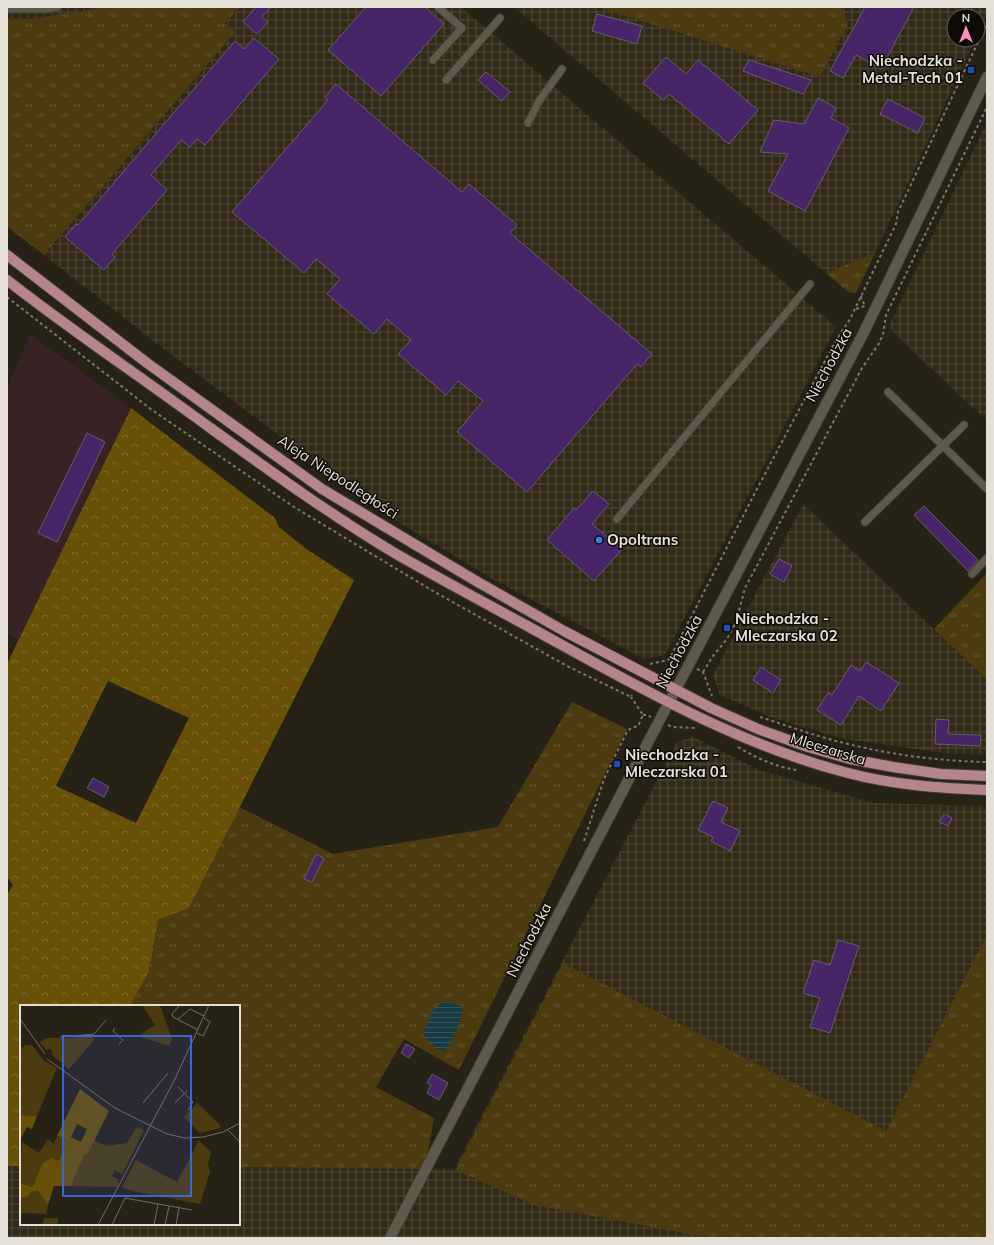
<svg xmlns="http://www.w3.org/2000/svg" width="994" height="1245" font-family="Mulish,sans-serif">
<style>
.commercial{fill:#372324}
.industrial{fill:url(#industrial-grid)}
.grass{fill:url(#grass-tufts)}
.forest{fill:url(#forest-crowns);fill-rule:evenodd}
.water{fill:url(#water-rules)}
.building{fill:#462666;stroke:#645f6c}
.lines{fill:none;stroke-linecap:round;stroke-linejoin:round}
.service-casing{stroke:#433e35;stroke-width:9}
.tertiary-casing{stroke:#433e35;stroke-width:12}
.primary-casing{stroke:#433e35;stroke-width:12}
.path{stroke:#7c776d;stroke-width:2;stroke-dasharray:3 3;stroke-linecap:butt}
.service{stroke:#5f594b;stroke-width:7}
.tertiary{stroke:#5f594b;stroke-width:10}
.primary{stroke:#b5858a;stroke-width:10}
.transit-dot{fill:#1a4fb4;stroke:#0e0b07;stroke-width:1.5}
.shop-dot{fill:#3f7fe0;stroke:#0e0b07;stroke-width:1.5}
.labels{text-anchor:middle;stroke-width:3;stroke-linejoin:round;paint-order:stroke}
.poi-label{font-size:15px;font-weight:bold;fill:#e4e0d8;stroke:#0e0b07;text-anchor:start}
.street-label{font-size:15px;fill:#e4e0d8;stroke:#0e0b07}
.inset-road{fill:none;stroke:#736e64;stroke-width:1}
.view{fill:#3b64d8;fill-opacity:0.15;stroke:#3b64d8;stroke-width:2}
.inset-edge{fill:none;stroke:#e4e0d8;stroke-width:2}
</style>
<defs>
<pattern id="industrial-grid" width="8" height="8" patternUnits="userSpaceOnUse"><rect width="8" height="8" fill="#322a17"/><path d="M0 4h8M4 0v8" fill="none" stroke="#504938"/></pattern>
<pattern id="grass-tufts" width="24" height="20" patternUnits="userSpaceOnUse"><rect width="24" height="20" fill="#4c3b0e"/><path d="M3 7l-1-3M5 7V3M7 7l1-3M15 17l-1-3M17 17v-4M19 17l1-3" fill="none" stroke="#665730"/></pattern>
<pattern id="forest-crowns" width="20" height="18" patternUnits="userSpaceOnUse"><rect width="20" height="18" fill="#685007"/><path d="M2 6a3 3 0 1 1 6 0M12 15a3 3 0 1 1 6 0" fill="none" stroke="#7d692a"/></pattern>
<pattern id="water-rules" width="6" height="5" patternUnits="userSpaceOnUse"><rect width="6" height="5" fill="#163b42"/><path d="M0 2.5h6" fill="none" stroke="#38575d"/></pattern>
</defs>
<rect width="100%" height="100%" fill="#272216"/>
<path class="commercial" d="M30 334 131 408 19 640 7 633V389Z"/>
<path class="industrial" d="M7 7H107L30 19 7 18Z
M240 7H461L836 327 665 655 644 659 491 578 380 511 160 346 44 255 235 32 225 23Z
M514 7H987V14L978 33V16H954V40H975L875 253 826 273Z
M987 122V421L893 332 889 326Z
M803 504 987 680V755L944 753 845 739 773 718 720 695 713 675Z
M693 737 759 770 873 803 987 806V1238H7V1166H21V1224H239V1167L454 1169 677 742Z"/>
<path class="grass" d="M107 7H240L225 23 235 32 44 255 7 227V18L30 19Z
M598 7H841L848 24 820 77Z
M875 253 856 293 848 292 826 273Z
M987 573V680L934 629Z
M572 702 627 729 459 1070 404 1039 376 1087 434 1118 425 1169 239 1167V1006H130L149 972 158 920 189 908 239 807 333 854 498 827Z
M987 935V1238H711L534 1205 456 1170 563 963 886 1131Z"/>
<path class="forest" d="M131 408 275 518 279 527 305 548 354 580 189 908 158 920 149 972 130 1006H21V1166H7V895L13 885 7 877V792L9 788H7V664ZM108 681 189 718 136 823 56 786Z"/>
<path class="water" d="M443 1002 462 1006C462 1023 453 1037 445 1051L435 1048 423 1034 433 1010Z"/>
<path class="building" d="M256 7H271L262 17 268 22 257 34 243 22Z
M366 7H425L444 24 381 96 328 50Z
M865 7H914L881 69 856 55 843 78 830 71Z
M597 14 642 26 637 44 592 31Z
M254 38 279 59 205 145 197 139 190 147 181 140 151 175 167 190 112 254 115 257 104 270 65 237 76 224 78 225 235 41 244 49Z
M666 57 686 74 698 60 758 110 729 144 669 94 663 100 643 83Z
M749 60 811 80 803 94 743 71Z
M486 72 510 92 502 101 478 80Z
M336 84 462 192 469 184 517 225 510 233 652 354 641 367 637 364 527 492 457 432 483 401 458 381 446 395 398 354 411 340 387 319 374 334 327 294 340 279 316 259 304 273 232 212 328 100 325 97Z
M818 98 836 108 831 118 849 128 805 211 768 191 788 154 760 152 774 120 804 124Z
M888 99 925 118 918 133 880 114Z
M87 433 105 442 57 542 38 533Z
M593 491 609 504 592 524 622 549 594 581 547 540 574 508 576 510Z
M924 506 978 560 968 571 914 515Z
M779 559 792 566 784 582 770 574Z
M866 662 899 683 881 711 859 696 841 725 817 710 828 693 832 695 851 665 860 671Z
M761 667 781 680 773 693 753 680Z
M936 719 949 720 948 734 981 735 980 746 935 744Z
M93 778 109 787 104 797 87 788Z
M713 801 728 808 721 822 740 831 730 851 711 841 713 837 698 830Z
M944 814 952 818 948 826 939 822Z
M316 854 324 858 312 882 304 879Z
M838 940 859 946 830 1033 810 1027 820 998 803 993 814 960 830 965Z
M406 1044 415 1049 409 1058 401 1053Z
M432 1074 448 1083 439 1100 427 1093 431 1085 427 1083Z"/>
<g class="lines">
<g class="service-casing">
<path id="service" d="M7 9H46L58 7
M433 60 462 28 438 7
M446 80 500 18
M528 123 539 101 562 69
M888 392 987 489
M617 519 810 284
M865 522 964 425
M972 574 987 558"/>
</g>
<g class="tertiary-casing">
<path id="tertiary" d="M390 1238 656 727 864 332 987 77"/>
</g>
<g class="primary-casing">
<path id="primary" d="M7 255 147 363 322 489 476 581 564 631 711 708 758 729 808 747 850 759 893 767 941 774 987 776
M7 280C63 324 122 364 180 406 251 457 322 510 398 555 442 580 487 604 531 628 633 684 735 744 848 773 893 785 940 788 987 790"/>
</g>
<path class="path" d="M861 296 862 301 865 305
M7 297 152 410 294 507 433 591 567 666 631 697 632 695
M856 309 865 306
M671 656 758 487 835 342 850 319 896 224 898 212 987 23
M650 664 668 660 671 656 679 660
M697 669 703 672 712 696
M703 672 713 656 727 639 736 622 745 588 862 368 878 345 883 335 886 315 987 107
M643 715H647L651 717
M760 717C785 725 810 734 836 741 885 754 936 761 987 762
M668 725 672 727 697 728
M738 747C756 758 776 767 797 770
M584 841 604 779 615 756 627 732 631 728 638 726 643 715 631 697"/>
<use href="#service" class="service"/>
<use href="#tertiary" class="tertiary"/>
<use href="#primary" class="primary"/>
</g>
<g class="transit-dot">
<rect x="967" y="66" width="8" height="8" rx="2"/>
<rect x="723" y="624" width="8" height="8" rx="2"/>
<rect x="613" y="760" width="8" height="8" rx="2"/>
</g>
<circle class="shop-dot" cx="599" cy="540" r="4"/>
<g class="labels">
<g class="poi-label">
<text x="963" y="66" text-anchor="end">Niechodzka -<tspan x="963" dy="17">Metal-Tech 01</tspan></text>
<text x="607" y="545">Opoltrans</text>
<text x="735" y="624">Niechodzka -<tspan x="735" dy="17">Mleczarska 02</tspan></text>
<text x="625" y="760">Niechodzka -<tspan x="625" dy="17">Mleczarska 01</tspan></text>
</g>
<g class="street-label">
<text transform="translate(829 365) rotate(-62)" y="5">Niechodzka</text>
<text transform="translate(338 477) rotate(33)" y="5">Aleja Niepodległości</text>
<text transform="translate(679 652) rotate(-62)" y="5">Niechodzka</text>
<text transform="translate(828 749) rotate(17)" y="5">Mleczarska</text>
<text transform="translate(529 940) rotate(-63)" y="5">Niechodzka</text>
</g>
</g>
<g transform="translate(20 1005)">
<rect width="220" height="220" fill="#272216"/>
<path d="M122 0H140L152 34 149 41 118 31 135 20ZM73 30 74 35 49 64 33 51 31 44 27 45 19 37 27 33H47ZM6 40H12L23 55 37 63 17 111 0 110V44ZM177 98 200 120V123L180 128 164 112ZM117 122 124 125 102 169 95 165 92 171 99 175 98 182 51 181 64 150 68 148 74 135 86 141 107 138ZM37 131 44 133 45 145 38 157 34 156 14 176 12 182 0 178 2 137 19 148 28 134 34 139ZM179 135 191 147 188 160 190 167 180 199 112 186 102 182 116 155 157 177ZM18 186 28 200 26 209 2 208 0 215V192H8L11 187ZM24 213H38L37 220H22Z" fill="#4c3b0e"/>
<path d="M60 84 89 106 68 148 64 150 51 181H34L28 200 18 186 11 187 8 192H0V178L12 182 23 158 31 153 38 156 45 145 41 140 44 133 37 131ZM57 119 67 124 61 137 51 132ZM0 110 17 111 12 124 7 122 0 135Z" fill="#685007" fill-rule="evenodd"/>
<path class="inset-road" d="M160 0 152 9 153 12 178 25M0 14 25 49M157 15 170 4 184 11M95 23 93 26 103 35 99 39M177 28 183 31 190 17 184 13M40 32 74 29 86 15M27 54 95 103 147 129 165 133 183 132 203 127 220 118M158 82 173 97 168 105M123 98 148 68M155 98 167 86M207 124 220 137M138 199 172 205M78 220 155 74 189 0M92 220 105 193 138 199 134 220M145 220 149 201M156 220 159 203"/>
<path class="view" d="M43 31H171V191H43Z"/>
<rect width="220" height="220" class="inset-edge"/>
</g>
<rect width="994" height="1245" fill="none" stroke="#e4e0d8" stroke-width="16"/>
<g transform="translate(966 28)"><circle r="19" fill="#0e0b07" stroke="#64605b"/>
<path d="M0-3L7 15L0 10L-7 15Z" fill="#fd8ebf"/>
<text y="-6" font-size="11" font-weight="bold" text-anchor="middle" fill="#e4e0d8">N</text>
</g>
</svg>
